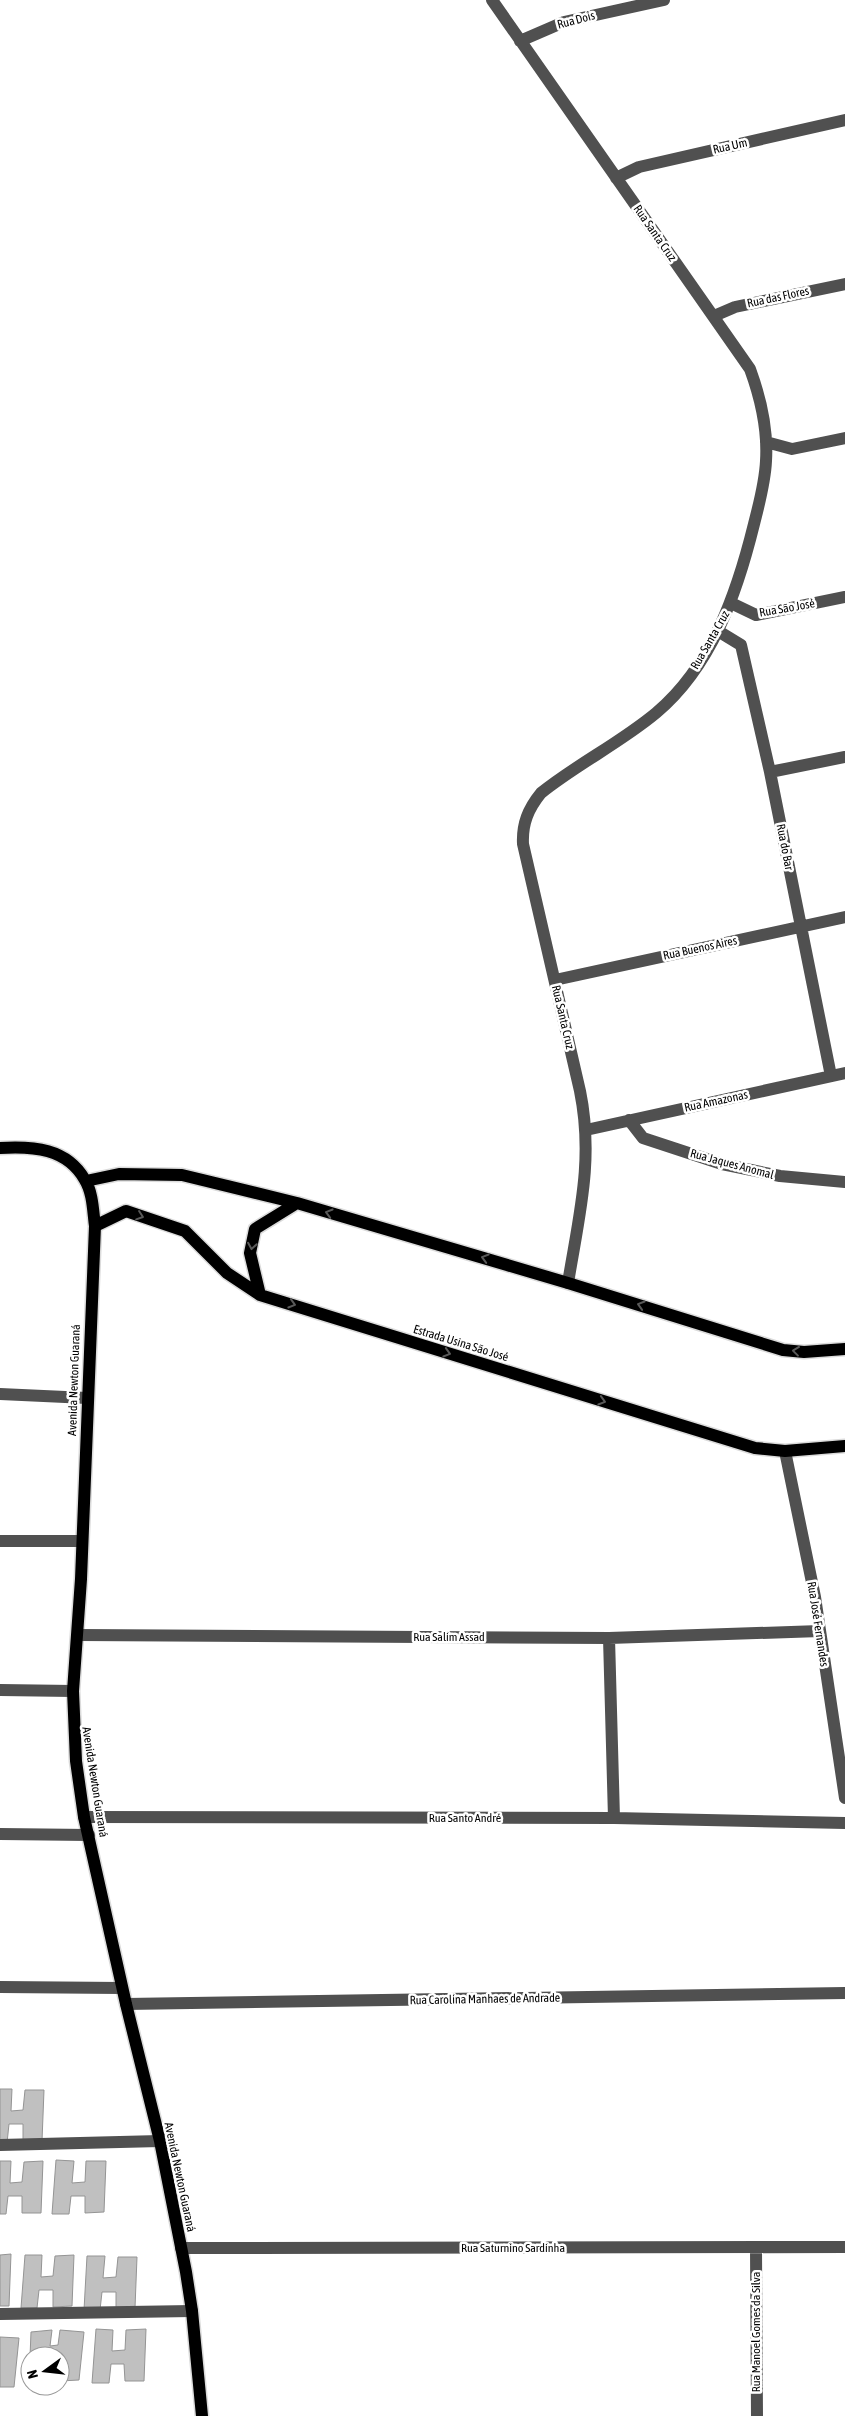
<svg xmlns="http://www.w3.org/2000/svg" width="845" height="2416" font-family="'Asap Condensed',sans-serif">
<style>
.building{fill:#c0c0c0;stroke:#949494}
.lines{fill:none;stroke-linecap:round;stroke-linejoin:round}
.major-casing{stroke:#dbdbdb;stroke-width:15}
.minor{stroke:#505050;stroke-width:12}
.major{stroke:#000;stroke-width:12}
.oneway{stroke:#595959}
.labels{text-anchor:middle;stroke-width:5;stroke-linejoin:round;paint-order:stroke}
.street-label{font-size:12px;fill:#000;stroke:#fff}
</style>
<rect width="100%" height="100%" fill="#fff"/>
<path class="building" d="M0 2089H12L11 2111 23 2110 25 2090H44L42 2141H23V2124H9L7 2143H0Z
M56 2160 74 2161 72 2183 85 2182 86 2161H106L104 2212 85 2213V2196H71L69 2214H52Z
M0 2161H11L10 2183 22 2182 24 2162 43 2161 41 2213H22V2196H8L6 2214H0Z
M11 2254 9 2306H0V2255Z
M25 2255H42L41 2277 53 2276 55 2256 74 2255 72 2306 53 2307V2290H39L37 2308H21Z
M87 2256H105L103 2278 116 2277 118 2257H137L135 2308H116V2292H102L100 2310H84Z
M96 2329 113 2330 112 2351 125 2350 126 2330 146 2329 144 2381H125L124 2364H111L109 2383H92Z
M52 2330 50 2346 58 2345 60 2330 84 2332 79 2380 60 2381V2356H30L29 2382 31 2332Z
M0 2337 19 2338 14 2387H0Z"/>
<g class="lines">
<g class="major-casing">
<path id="major" d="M0 1148C33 1146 67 1148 85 1180 93 1193 93 1212 95 1226L81 1579 73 1691 76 1761 84 1817 126 2004 160 2141 186 2272 192 2311 202 2416
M86 1181 119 1174 182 1175 297 1203 568 1283 783 1350 804 1352 845 1349
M95 1226 126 1211 185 1231 227 1273 260 1295 755 1448 785 1451 845 1446
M260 1295 250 1253 255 1229 297 1203"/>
</g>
<path class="minor" d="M492 0 750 369C761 399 768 429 766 461 765 483 759 504 754 524 737 593 712 666 656 713 620 743 577 764 541 793 528 809 522 824 523 844L580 1091C594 1160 579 1215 568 1283
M520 41 564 22 664 0
M616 178 639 167 845 120
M714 316 735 307 845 284
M766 442 792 449 845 438
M731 603 756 615 845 597
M718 631 741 645 770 772 831 1076
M770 772 845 757
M555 980 845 917
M629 1120 643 1138 722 1164 780 1176 845 1182
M586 1130 845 1073
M0 1394 87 1398
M785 1451 815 1597 845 1798
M0 1541H82
M78 1635 609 1638 820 1631
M609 1638 614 1818
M0 1690 73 1691
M84 1817 614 1818 845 1823
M0 1834 89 1835
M0 1987 122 1988
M126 2004 845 1993
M0 2145 160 2141
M181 2248 845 2247
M756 2248 757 2416
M0 2314 192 2311"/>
<use href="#major" class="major"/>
</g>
<defs><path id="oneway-chevron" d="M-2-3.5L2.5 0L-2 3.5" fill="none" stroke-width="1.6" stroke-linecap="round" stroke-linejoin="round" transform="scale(1.25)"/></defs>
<g class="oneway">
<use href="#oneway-chevron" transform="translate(329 1213) rotate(-164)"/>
<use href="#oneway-chevron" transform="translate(140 1216) rotate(19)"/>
<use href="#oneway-chevron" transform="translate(252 1246) rotate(99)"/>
<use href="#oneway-chevron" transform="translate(485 1258) rotate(-164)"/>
<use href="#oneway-chevron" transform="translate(292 1304) rotate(17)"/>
<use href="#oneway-chevron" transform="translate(641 1305) rotate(-163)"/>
<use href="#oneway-chevron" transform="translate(796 1351) rotate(-173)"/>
<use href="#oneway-chevron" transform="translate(447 1353) rotate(17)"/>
<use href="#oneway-chevron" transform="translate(602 1401) rotate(17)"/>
</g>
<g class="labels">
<g class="street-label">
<text transform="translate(576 20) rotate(-15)" y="4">Rua Dois</text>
<text transform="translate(730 146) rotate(-13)" y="4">Rua Um</text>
<text transform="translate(655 233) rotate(55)" y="4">Rua Santa Cruz</text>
<text transform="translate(778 297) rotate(-12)" y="4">Rua das Flores</text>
<text transform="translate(787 608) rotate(-10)" y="4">Rua São José</text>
<text transform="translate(710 640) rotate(-60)" y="4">Rua Santa Cruz</text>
<text transform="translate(785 847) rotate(79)" y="4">Rua do Bar</text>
<text transform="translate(700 948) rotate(-12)" y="4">Rua Buenos Aires</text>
<text transform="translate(563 1017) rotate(77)" y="4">Rua Santa Cruz</text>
<text transform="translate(716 1101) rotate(-12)" y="4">Rua Amazonas</text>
<text transform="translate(732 1164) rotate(15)" y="4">Rua Jaques Anomal</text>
<text transform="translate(461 1343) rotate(17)" y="4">Estrada Usina São José</text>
<text transform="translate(74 1380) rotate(-88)" y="4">Avenida Newton Guaraná</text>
<text transform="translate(818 1624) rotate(81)" y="4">Rua José Fernandes</text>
<text x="449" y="1641">Rua Salim Assad</text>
<text transform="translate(95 1782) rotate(81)" y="4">Avenida Newton Guaraná</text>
<text x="465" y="1822">Rua Santo André</text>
<text transform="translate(485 1999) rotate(-1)" y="4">Rua Carolina Manhaes de Andrade</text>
<text transform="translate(180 2177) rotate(78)" y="4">Avenida Newton Guaraná</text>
<text x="513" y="2252">Rua Saturnino Sardinha</text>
<text transform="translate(756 2332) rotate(-90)" y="4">Rua Manoel Gomes da Silva</text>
</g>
</g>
<g transform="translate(45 2371) rotate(255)"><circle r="24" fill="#ffffff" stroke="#999999"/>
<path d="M0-4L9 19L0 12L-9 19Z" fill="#000000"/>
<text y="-8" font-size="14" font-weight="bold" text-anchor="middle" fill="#000000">N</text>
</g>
</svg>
